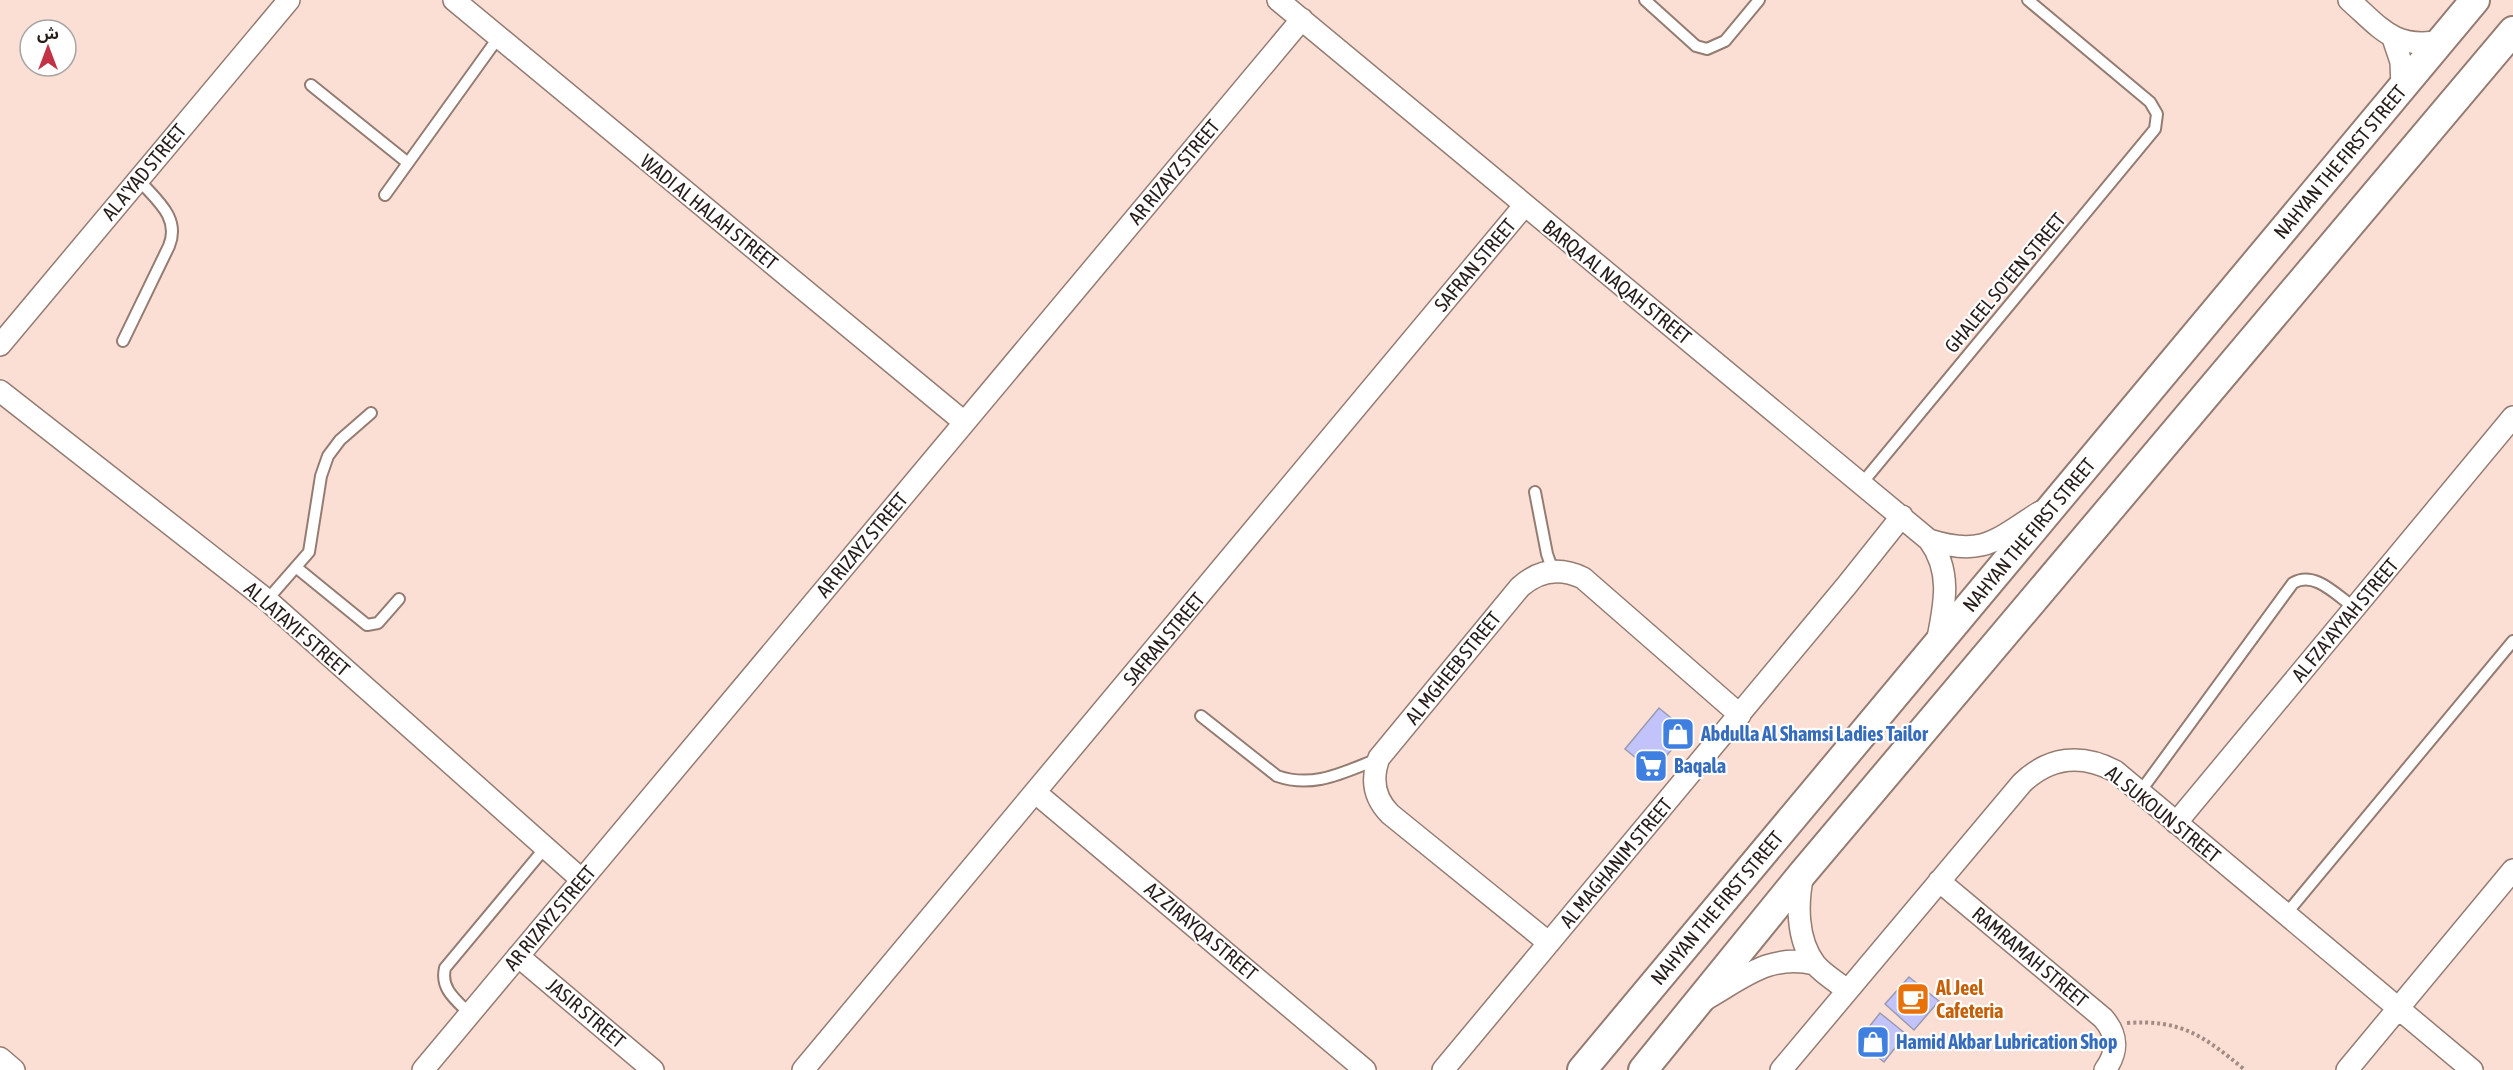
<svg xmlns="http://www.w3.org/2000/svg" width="2513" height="1070" font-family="'Asap Condensed','Noto Sans Arabic',sans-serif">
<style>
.building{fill:#c2c3fa;stroke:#999ab1;stroke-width:1.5}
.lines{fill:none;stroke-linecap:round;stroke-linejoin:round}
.service-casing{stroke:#957c72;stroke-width:14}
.minor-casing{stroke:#957c72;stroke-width:24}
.secondary-casing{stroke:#957c72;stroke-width:32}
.path{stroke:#a28d86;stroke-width:4;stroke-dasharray:3 3;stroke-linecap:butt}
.service{stroke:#fff;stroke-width:10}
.minor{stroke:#fff;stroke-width:21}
.secondary{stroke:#fff;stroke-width:28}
.labels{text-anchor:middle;stroke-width:4.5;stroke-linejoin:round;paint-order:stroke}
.street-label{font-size:20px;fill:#261c19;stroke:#fff}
.shop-label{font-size:20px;font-weight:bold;fill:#366cbe;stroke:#fff;text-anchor:start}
.food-label{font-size:20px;font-weight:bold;fill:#c56008;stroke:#fff;text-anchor:start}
</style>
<rect width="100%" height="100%" fill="#fbdfd4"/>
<path class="building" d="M1659 708 1687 731 1653 772 1625 749Z
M1909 977 1939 1001 1914 1030 1885 1004Z
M1880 1013 1906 1034 1884 1062 1858 1041Z"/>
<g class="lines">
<g class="service-casing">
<path id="service" d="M1645 0 1696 46 1707 49 1725 41 1759 0
M311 85 408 163
M385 195 498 38
M123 341 169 246C181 217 155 199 138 179
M1863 482 2155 129 2157 114 2150 102 2028 0
M1535 492 1547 554 1553 571
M297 568 367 625 378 623 399 599
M267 600 309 552 321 476 328 456 340 440 371 413
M1201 716 1277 776C1314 789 1344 772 1378 759
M2140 792 2293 583C2315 570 2337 596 2355 608
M2286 914 2513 641
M470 1014C456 1000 440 989 445 968L545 848"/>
</g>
<g class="minor-casing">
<path id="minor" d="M454 0 964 422
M1278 0 1929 540C1953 572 1944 607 1937 643
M2349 0C2381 28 2394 50 2441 41
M2393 38 2401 62 2402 87
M0 345 289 0
M0 391 267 600 582 880
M1929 540C1983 557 1996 540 2040 512
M1036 793 1365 1070
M2176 823 2513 417
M1803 874C1797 902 1796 939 1815 964 1823 974 1837 982 1847 990
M1939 881 2103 1018C2118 1035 2118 1052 2105 1070
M1549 943 1390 814C1374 798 1371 779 1379 758L1520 587C1539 570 1560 567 1583 578L1740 715
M518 956 653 1070
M1706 999C1743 978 1770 953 1815 964
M0 1058 14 1070
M423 1070 1302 19
M803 1070 1524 206
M1443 1070 1847 585 1902 516
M1781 1070 2022 783C2049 757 2081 753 2115 771L2472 1070
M2347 1070 2513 870"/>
</g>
<g class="secondary-casing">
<path id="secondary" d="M1582 1070 2475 0
M1643 1070 1803 873 2513 31"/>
</g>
<path class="path" d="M2127 1023C2182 1019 2205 1037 2245 1070"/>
<use href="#service" class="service"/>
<use href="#minor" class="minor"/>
<use href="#secondary" class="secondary"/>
</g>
<defs>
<g id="shop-square" transform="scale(1.725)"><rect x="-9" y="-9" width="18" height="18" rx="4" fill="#3f7fe0" stroke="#fff"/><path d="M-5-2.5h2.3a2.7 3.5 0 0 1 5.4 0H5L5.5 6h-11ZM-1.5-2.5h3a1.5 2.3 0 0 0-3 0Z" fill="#fff"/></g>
<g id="supermarket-square" transform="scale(1.725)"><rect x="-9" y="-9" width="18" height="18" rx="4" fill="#3f7fe0" stroke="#fff"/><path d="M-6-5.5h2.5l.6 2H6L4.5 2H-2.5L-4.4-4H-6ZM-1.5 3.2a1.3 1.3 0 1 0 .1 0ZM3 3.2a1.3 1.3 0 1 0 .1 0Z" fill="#fff"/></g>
<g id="cafe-square" transform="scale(1.725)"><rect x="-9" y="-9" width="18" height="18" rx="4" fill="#e8710a" stroke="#fff"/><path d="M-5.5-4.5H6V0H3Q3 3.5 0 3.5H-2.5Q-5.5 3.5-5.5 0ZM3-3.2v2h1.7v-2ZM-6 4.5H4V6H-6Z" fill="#fff"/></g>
</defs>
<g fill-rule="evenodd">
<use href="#shop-square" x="1678" y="734"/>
<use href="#supermarket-square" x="1651" y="766"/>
<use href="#cafe-square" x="1913" y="999"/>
<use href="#shop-square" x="1873" y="1042"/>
</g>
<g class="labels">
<g class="street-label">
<text transform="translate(2340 162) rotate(-50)" y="7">NAHYAN THE FIRST STREET</text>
<text transform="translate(144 172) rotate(-50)" y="7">AL A'YAD STREET</text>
<text transform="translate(1174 172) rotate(-50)" y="7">AR RIZAYZ STREET</text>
<text transform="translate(709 212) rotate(39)" y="7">WADI AL HALAH STREET</text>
<text transform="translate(1475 265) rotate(-50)" y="7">SAFRAN STREET</text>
<text transform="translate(1617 282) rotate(39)" y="7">BARQA AL NAQAH STREET</text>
<text transform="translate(2005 283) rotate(-50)" y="7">GHALEEL SO'EEN STREET</text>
<text transform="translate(2029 535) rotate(-50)" y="7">NAHYAN THE FIRST STREET</text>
<text transform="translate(862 545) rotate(-50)" y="7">AR RIZAYZ STREET</text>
<text transform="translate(2345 620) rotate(-50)" y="7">AL FZA'AYYAH STREET</text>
<text transform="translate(297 629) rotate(41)" y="7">AL LATAYIF STREET</text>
<text transform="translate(1164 639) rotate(-50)" y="7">SAFRAN STREET</text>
<text transform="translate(1453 668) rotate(-51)" y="7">AL MGHEEB STREET</text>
<text transform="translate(2163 814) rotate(39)" y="7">AL SUKOUN STREET</text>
<text transform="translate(1616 863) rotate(-50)" y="7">AL MAGHANIM STREET</text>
<text transform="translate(1717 908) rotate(-50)" y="7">NAHYAN THE FIRST STREET</text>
<text transform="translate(550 918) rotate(-50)" y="7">AR RIZAYZ STREET</text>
<text transform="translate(1201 931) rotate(40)" y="7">AZ ZIRAYQA STREET</text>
<text transform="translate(2030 957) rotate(40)" y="7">RAMRAMAH STREET</text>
<text transform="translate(586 1013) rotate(40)" y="7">JASIR STREET</text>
</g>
<g class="shop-label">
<text x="1701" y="741">Abdulla Al Shamsi Ladies Tailor</text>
<text x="1674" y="773">Baqala</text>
<text x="1896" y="1049">Hamid Akbar Lubrication Shop</text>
</g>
<g class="food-label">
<text x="1936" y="995">Al Jeel<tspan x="1936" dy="23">Cafeteria</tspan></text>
</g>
</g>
<g transform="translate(48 48)"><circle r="28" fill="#ffffff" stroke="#a8a4a3" stroke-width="1.5"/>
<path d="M0-4.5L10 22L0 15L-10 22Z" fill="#c23146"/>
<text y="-9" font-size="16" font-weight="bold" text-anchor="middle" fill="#261c19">ش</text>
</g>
</svg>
